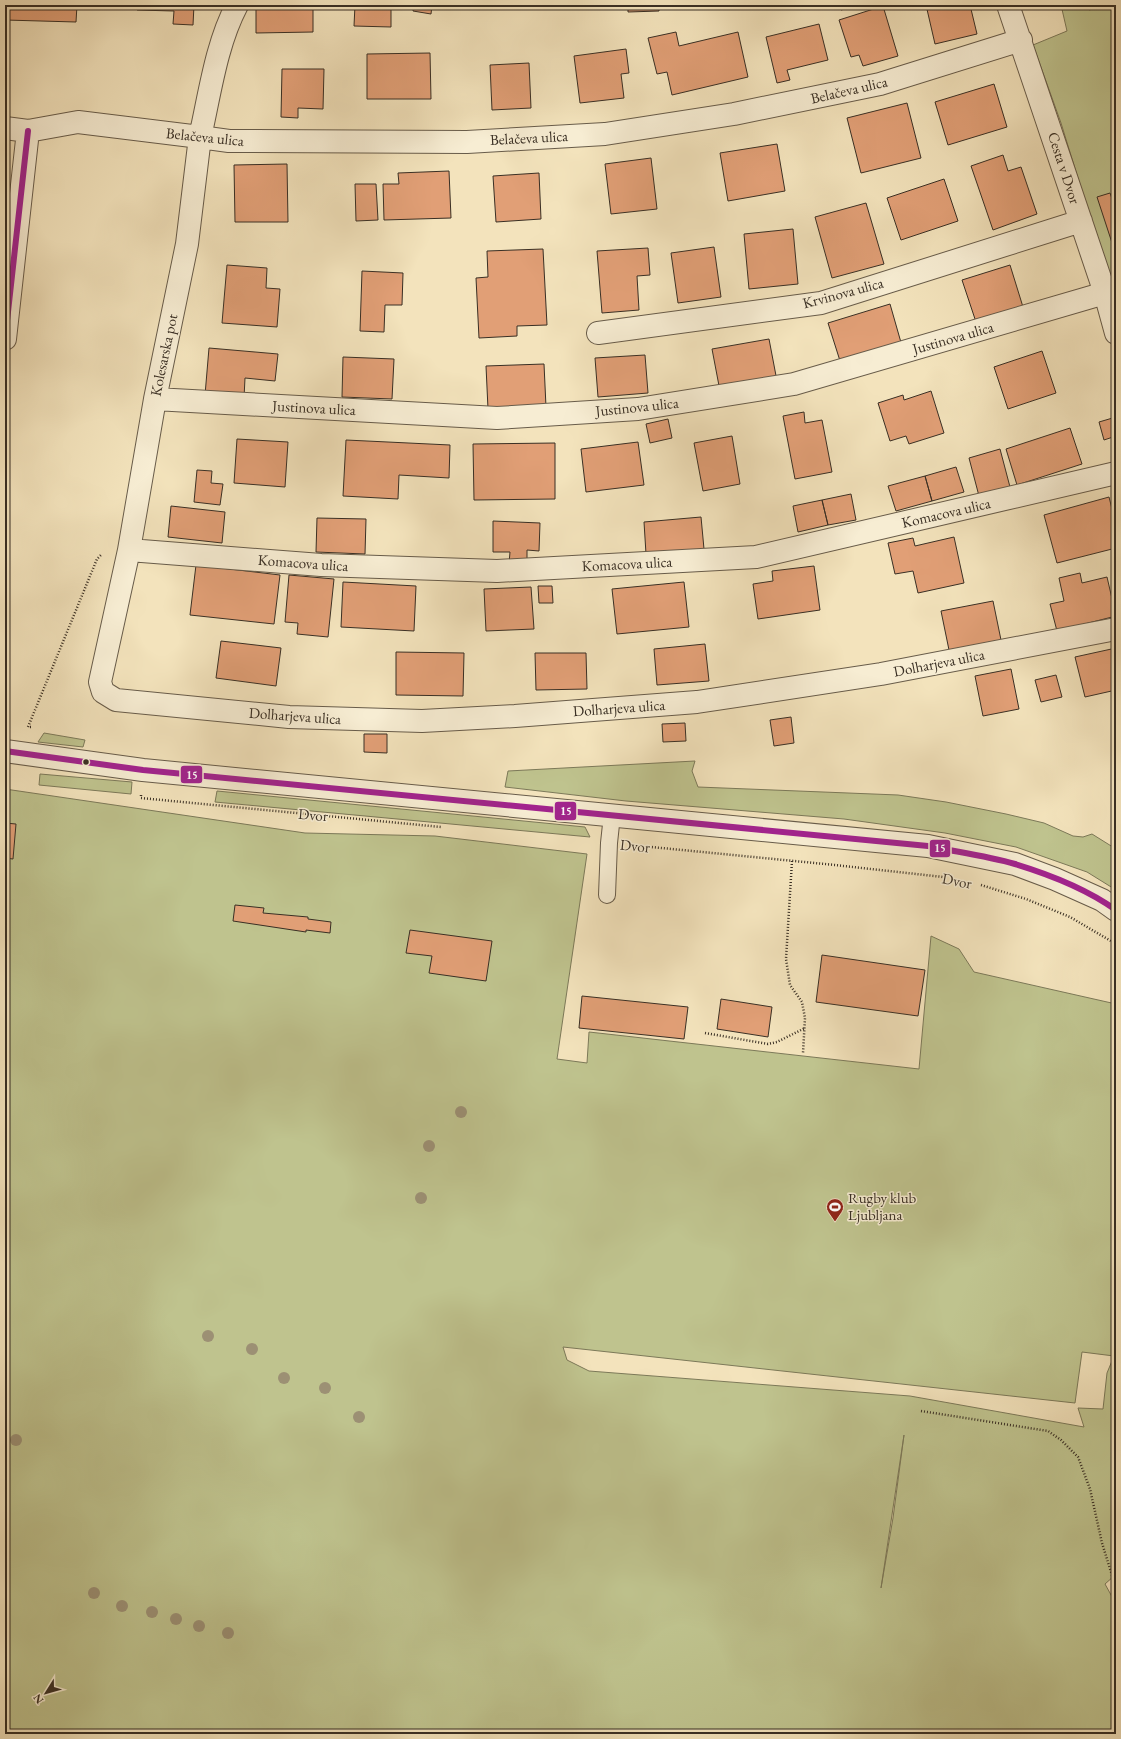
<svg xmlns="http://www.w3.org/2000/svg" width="1121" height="1739" font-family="'EB Garamond',serif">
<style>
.green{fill:#bfc38e;stroke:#7c7959;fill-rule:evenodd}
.building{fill:#e19f76;stroke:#392f24}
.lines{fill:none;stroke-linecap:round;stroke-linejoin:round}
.service-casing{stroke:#685c4a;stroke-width:18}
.minor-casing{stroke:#685c4a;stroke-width:24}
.tertiary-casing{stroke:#685c4a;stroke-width:24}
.path{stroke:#392f24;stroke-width:2.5;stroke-dasharray:1 2;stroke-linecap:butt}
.service{stroke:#f7edd3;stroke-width:16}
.minor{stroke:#f7edd3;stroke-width:22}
.tertiary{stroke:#f7edd3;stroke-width:22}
.bus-1-casing{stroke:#f7edd3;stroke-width:9}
.bus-1{stroke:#a2238e;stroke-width:6}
.tree{fill:#9c9074}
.bus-dot{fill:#392f24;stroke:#f7edd3;stroke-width:1.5}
.labels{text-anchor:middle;stroke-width:3;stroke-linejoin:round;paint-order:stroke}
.street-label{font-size:15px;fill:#392f24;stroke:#f7edd3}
.poi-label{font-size:15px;fill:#392f24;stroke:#f7edd3;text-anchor:start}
.line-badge{stroke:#f7edd3;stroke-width:1.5}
.badge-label{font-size:11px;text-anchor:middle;font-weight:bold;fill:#fff}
</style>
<rect width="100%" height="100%" fill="#f3e3bc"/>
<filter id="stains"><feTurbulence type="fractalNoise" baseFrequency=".005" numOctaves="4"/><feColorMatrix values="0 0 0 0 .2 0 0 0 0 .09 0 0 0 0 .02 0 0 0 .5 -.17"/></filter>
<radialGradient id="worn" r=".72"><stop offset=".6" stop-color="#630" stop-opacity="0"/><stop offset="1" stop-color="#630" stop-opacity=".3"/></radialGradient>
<path class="green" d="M1061 5H1087L1089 10 1108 5H1116V302L1061 123 1033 45 1067 31Z
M44 733 85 740 83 747 38 742Z
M695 761 692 771 698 787 898 795 946 802 1006 814 1044 823 1073 836 1083 837 1092 834 1116 849V890L1087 872 1016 847 945 833 844 819 626 801 505 787 508 771Z
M40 774 132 782 131 794 39 785Z
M5 789 305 833 435 836 587 854 557 1059 587 1063 589 1032 919 1069 931 936 959 949 974 972 1116 1004V1579L1114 1576 1105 1584 1116 1604V1734H5ZM563 1347 1075 1403 1082 1352 1114 1356 1107 1373 1103 1409 1078 1408 1084 1427 910 1396 589 1371 567 1360ZM904 1435 893 1518 881 1588Z
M217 791 585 827 590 837 215 802Z"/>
<path class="building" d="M5 5H77L76 22 5 20Z
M138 5H194L193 25 173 24 174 11 137 10Z
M256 5H313V32L256 33Z
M355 5H391V27L354 26Z
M414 5H432L431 14 413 11Z
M451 5H513V8Z
M628 5H659V11L628 12Z
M840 5H860L841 10Z
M926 5H970L977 34 935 44Z
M883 6 898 56 863 66 859 55 851 57 839 20Z
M819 24 828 60 787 70 790 80 777 83 766 37Z
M676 32 679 46 738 32 748 77 672 95 667 72 657 74 648 38Z
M626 49 629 73 621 74 624 98 580 103 574 56Z
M430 53 431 99H367V54Z
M529 63 531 108 492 110 490 65Z
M282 69H324L323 109 298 108V118L281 117Z
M994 84 1007 127 948 145 935 102Z
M907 103 921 158 861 173 847 118Z
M777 144 785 191 728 201 720 153Z
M1003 155 1008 171 1021 167 1037 214 993 230 971 166Z
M651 158 657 209 611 214 605 164Z
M287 164 288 222H235L234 165Z
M449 171 451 218 384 220 383 184H399L398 173Z
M539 173 541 219 496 222 493 176Z
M944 179 958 221 901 240 887 198Z
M355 184H376L378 220 356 221Z
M1110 193 1116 210V255L1097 197Z
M866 203 884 264 832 278 815 217Z
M793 229 798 284 749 289 744 234Z
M714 247 721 297 678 303 671 253Z
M648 248 650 275 637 276 639 310 602 313 597 251Z
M543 249 547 325 517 326V336L479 338 476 278 488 277 487 251Z
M227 265 267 268 266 288 280 289 277 327 222 323Z
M1010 265 1023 307 976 322 962 280Z
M362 271 403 273 402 305H385L384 332 360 331Z
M890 304 902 346 841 364 828 323Z
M769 339 777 381 720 391 712 349Z
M209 348 278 354 275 381 245 378 244 398 205 395Z
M1042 351 1056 393 1008 409 994 367Z
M645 355 648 393 598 397 595 358Z
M343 357 394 359 392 399 342 397Z
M544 364 546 407 488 409 486 366Z
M931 391 944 433 909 444 906 436 890 441 878 403 903 395 904 400Z
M804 412 805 423 822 420 832 472 795 479 783 416Z
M1116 417V436L1104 440 1099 422Z
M668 419 672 438 650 443 646 424Z
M1070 428 1082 464 1017 485 1006 449Z
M732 436 740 484 703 491 694 443Z
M237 439 288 442 285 487 234 483Z
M346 440 450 445 449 478 399 475 398 499 343 496Z
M638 442 644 485 586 492 581 449Z
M555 443V499L474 500 473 444Z
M1000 449 1010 487 979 496 969 458Z
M956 467 964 492 932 501 925 476Z
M197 470 212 471 211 483 223 484 220 505 194 502Z
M925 476 932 501 896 511 888 486Z
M851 494 856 520 828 525 822 500Z
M1109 497 1116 525V548L1057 563 1044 515Z
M822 500 828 525 798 532 793 506Z
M171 506 225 512 222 543 168 537Z
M701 517 704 549 646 554 644 522Z
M317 518 366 519 365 554 316 552Z
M493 521 540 523 539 551 527 550V565L509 564 510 552H493Z
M954 537 964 583 918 593 913 571 895 574 888 543 913 538 915 546Z
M196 565 280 575 274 624 190 615Z
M814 566 820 610 758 619 753 584 773 581 772 571Z
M1080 573 1082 583 1107 577 1116 616 1057 631 1050 604 1064 601 1059 578Z
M289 575 334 579 328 637 297 634 298 623 285 622Z
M343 582 416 586 414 631 341 627Z
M684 582 689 627 617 634 612 589Z
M538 586H552L553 603H539Z
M531 587 534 629 486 631 484 589Z
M993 601 1001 640 949 650 941 611Z
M221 641 281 648 276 686 216 678Z
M705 644 709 681 657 685 654 649Z
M1116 648V690L1085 697 1075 657Z
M396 652 464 653 463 696 396 695Z
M535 653H586L587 689 536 690Z
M1011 669 1019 709 983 716 975 676Z
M1056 675 1062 697 1041 702 1035 680Z
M791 717 794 743 774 746 770 720Z
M685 723 686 741 663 742 662 724Z
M364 734H387V753L364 752Z
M5 823 16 824 13 859 5 858Z
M235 905 264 908 263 913 308 917V919L331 922 330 933 306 930V932L233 921Z
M410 930 492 941 486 981 429 973 432 956 406 953Z
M822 955 925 970 918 1016 816 1002Z
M582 996 688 1007 684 1039 579 1028Z
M721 999 772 1007 768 1037 717 1029Z"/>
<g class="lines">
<g class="service-casing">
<path id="service" d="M607 895 609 843 612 815"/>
</g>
<g class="minor-casing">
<path id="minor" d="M1008 5 1105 293 1116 333
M1021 40 880 84 734 114 605 134 467 142 229 141 200 137 187 244 155 399 129 550 100 682 103 692 116 700 289 717 422 721 515 716 697 702 881 674 1116 629
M598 333 821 303 1081 221
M155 399 497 418 638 409 794 384 1105 293
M129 550 321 565 497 571 756 557 1116 473"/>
</g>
<g class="tertiary-casing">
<path id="tertiary" d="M5 128 28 131 78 122 200 137C210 93 216 45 237 5
M5 339 28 131
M5 751 143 770 928 846 1015 864 1055 879 1102 900 1116 910"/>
</g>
<path class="path" d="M31 727H28L97 559 101 555
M141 795V798L441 827
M631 845 835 865 943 877
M792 861 786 959 790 985 802 1002 805 1018 803 1053
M981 885 1026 899 1070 917 1116 944
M705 1033 768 1044 777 1042 805 1028
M921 1411 1048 1431 1061 1440 1078 1457 1090 1489 1102 1543 1116 1588"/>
<use href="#service" class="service"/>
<use href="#minor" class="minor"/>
<use href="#tertiary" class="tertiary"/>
<g class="bus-1-casing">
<path id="bus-1" d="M5 339 28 131
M5 751 143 770 928 846C957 852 987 856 1015 864 1048 874 1088 890 1116 910"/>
</g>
<use href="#bus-1" class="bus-1"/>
</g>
<g class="tree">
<circle cx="461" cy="1112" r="6"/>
<circle cx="429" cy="1146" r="6"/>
<circle cx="421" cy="1198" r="6"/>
<circle cx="208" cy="1336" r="6"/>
<circle cx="252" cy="1349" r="6"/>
<circle cx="284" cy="1378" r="6"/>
<circle cx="325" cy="1388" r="6"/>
<circle cx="359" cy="1417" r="6"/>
<circle cx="16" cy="1440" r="6"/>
<circle cx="94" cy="1593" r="6"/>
<circle cx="122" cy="1606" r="6"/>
<circle cx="152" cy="1612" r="6"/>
<circle cx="176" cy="1619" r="6"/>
<circle cx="199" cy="1626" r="6"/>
<circle cx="228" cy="1633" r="6"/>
</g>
<defs>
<g id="stadium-pin" transform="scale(0.9)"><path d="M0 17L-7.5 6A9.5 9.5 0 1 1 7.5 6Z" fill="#8f2418" stroke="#f7edd3"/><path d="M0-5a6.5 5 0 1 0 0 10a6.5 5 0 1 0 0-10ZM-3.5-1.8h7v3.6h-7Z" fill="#fff"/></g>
</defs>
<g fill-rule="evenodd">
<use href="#stadium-pin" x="835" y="1207"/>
</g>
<circle class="bus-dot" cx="86" cy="762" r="3.5"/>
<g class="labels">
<g class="street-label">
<text transform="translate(849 90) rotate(-13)" y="5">Belačeva ulica</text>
<text transform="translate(205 137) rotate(6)" y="5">Belačeva ulica</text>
<text transform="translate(529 138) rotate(-3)" y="5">Belačeva ulica</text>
<text transform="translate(1064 168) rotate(72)" y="5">Cesta v Dvor</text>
<text transform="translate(843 293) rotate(-15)" y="5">Krvinova ulica</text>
<text transform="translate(953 338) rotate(-16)" y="5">Justinova ulica</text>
<text transform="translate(164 355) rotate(-78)" y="5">Kolesarska pot</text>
<text transform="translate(637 407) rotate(-6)" y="5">Justinova ulica</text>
<text transform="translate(314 408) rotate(3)" y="5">Justinova ulica</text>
<text transform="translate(946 513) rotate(-13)" y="5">Komacova ulica</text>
<text transform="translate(303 563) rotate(4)" y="5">Komacova ulica</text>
<text transform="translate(627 564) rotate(-3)" y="5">Komacova ulica</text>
<text transform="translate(939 663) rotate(-11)" y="5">Dolharjeva ulica</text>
<text transform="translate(619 708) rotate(-4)" y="5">Dolharjeva ulica</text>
<text transform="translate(295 716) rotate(4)" y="5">Dolharjeva ulica</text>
<text transform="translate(313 815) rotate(5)" y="5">Dvor</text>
<text transform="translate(635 846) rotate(6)" y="5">Dvor</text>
<text transform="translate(957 881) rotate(11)" y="5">Dvor</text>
</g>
<g class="poi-label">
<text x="848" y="1203">Rugby klub<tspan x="848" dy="17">Ljubljana</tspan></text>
</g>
</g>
<g class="line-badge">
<rect x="180" y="765" width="23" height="19" rx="4" fill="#a2238e"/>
<rect x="554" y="801" width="23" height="20" rx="4" fill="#a2238e"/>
<rect x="929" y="839" width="22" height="19" rx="4" fill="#a2238e"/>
</g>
<g class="badge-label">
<text x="192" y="779">15</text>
<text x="566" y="815">15</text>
<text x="940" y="852">15</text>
</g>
<rect width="1121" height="1739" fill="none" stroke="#f3e3bc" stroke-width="20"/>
<rect x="6" y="6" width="1109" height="1727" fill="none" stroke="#392f24" stroke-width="2"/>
<rect x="10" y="10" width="1101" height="1719" fill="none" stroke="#392f24"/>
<g transform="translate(46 1693) rotate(233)" stroke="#f7edd3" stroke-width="3" paint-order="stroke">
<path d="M0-3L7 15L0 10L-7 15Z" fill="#392f24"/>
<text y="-6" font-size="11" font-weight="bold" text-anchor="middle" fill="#392f24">N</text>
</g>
<rect width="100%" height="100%" filter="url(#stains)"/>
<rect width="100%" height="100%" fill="url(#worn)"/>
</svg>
